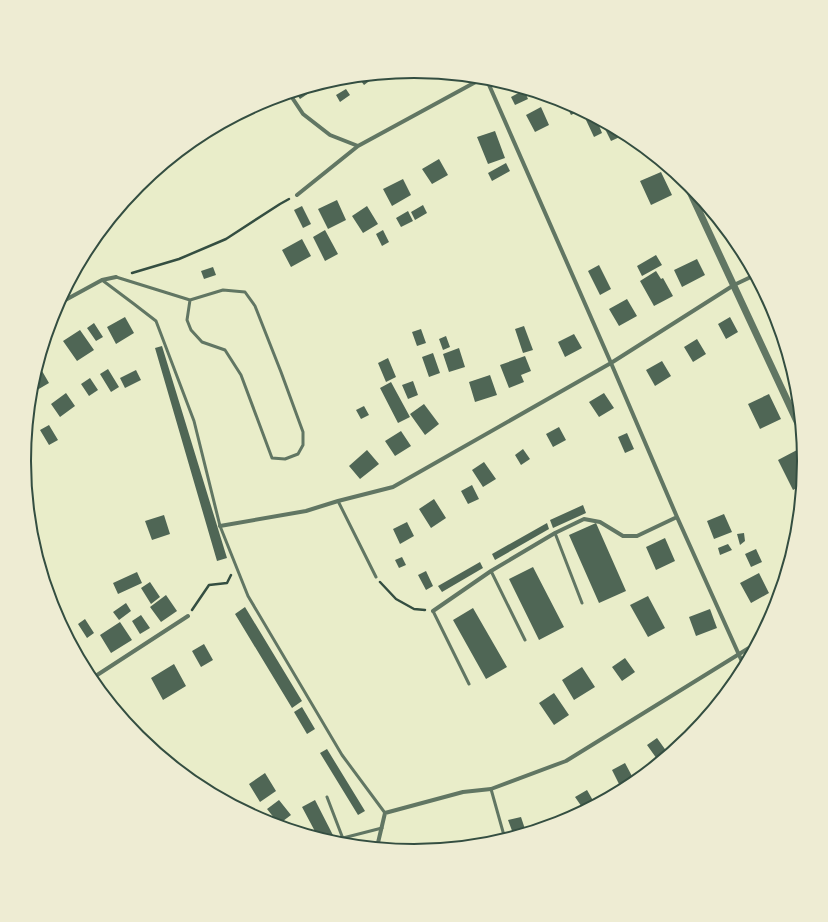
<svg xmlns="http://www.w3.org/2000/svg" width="828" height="922" font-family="'Alegreya Sans',sans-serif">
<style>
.building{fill:#4f6655}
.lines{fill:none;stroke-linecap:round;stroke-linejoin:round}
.path{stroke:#344e41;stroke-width:2.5}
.service{stroke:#617663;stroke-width:3}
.minor{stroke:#617663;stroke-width:4}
.tertiary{stroke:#617663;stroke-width:7}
.rim{fill:none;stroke:#344e41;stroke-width:2}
</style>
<rect width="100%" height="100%" fill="#e9edc9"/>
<path class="building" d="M379 74 364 85 358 77Z
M313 86 315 89 300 99 295 92Z
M346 89 350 95 340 102 336 95Z
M524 90 528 99 515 105 511 97Z
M564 101 581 110 571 115Z
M541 107 549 125 535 132 526 115Z
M593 117 596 118 602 133 594 137 586 120Z
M601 121 619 131 622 136 611 141Z
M495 131 505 158 488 164 477 137Z
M439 159 448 175 432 184 422 169Z
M506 163 510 171 492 181 488 173Z
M661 172 672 195 651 205 640 181Z
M403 179 411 195 392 206 383 189Z
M337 200 346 220 328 229 318 209Z
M423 205 427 213 415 220 411 212Z
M302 206 311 224 303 228 294 210Z
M367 206 378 224 363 233 352 216Z
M408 211 413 221 401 227 396 218Z
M325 230 338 254 325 261 313 237Z
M383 230 389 242 382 246 376 234Z
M302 239 311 256 291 267 282 250Z
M656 255 662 265 642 276 637 266Z
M697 259 705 275 682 287 674 270Z
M599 265 611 289 600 295 588 271Z
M213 267 216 275 204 279 201 271Z
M656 271 661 279 663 278 673 296 654 306 640 281Z
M627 299 637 316 619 326 609 309Z
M125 317 134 333 116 344 107 327Z
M730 317 738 332 726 339 718 324Z
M94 323 103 337 96 341 87 328Z
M524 326 533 350 523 353 515 329Z
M421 329 426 343 417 346 412 332Z
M80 330 94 350 77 361 63 341Z
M574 334 582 348 565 357 558 342Z
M446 336 450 347 443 350 439 339Z
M697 339 706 354 693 362 684 347Z
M162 346 227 558 217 561 155 348Z
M459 348 465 367 449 372 443 354Z
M433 353 440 373 429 377 422 357Z
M525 356 531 371 521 375 524 382 509 388 500 365Z
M388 358 396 377 386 382 378 363Z
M662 361 671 376 655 386 646 370Z
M38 364 49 383 32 393 31 391 32 385Z
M108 369 119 387 111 392 100 374Z
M136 370 141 380 125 388 120 378Z
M490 375 497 395 475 402 469 382Z
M90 378 98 390 89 396 81 384Z
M413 381 418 395 408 399 402 385Z
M391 382 410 417 398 423 380 388Z
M66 393 75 406 60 417 51 404Z
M604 393 614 408 599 417 589 402Z
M769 394 781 419 760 429 748 404Z
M424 404 439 424 425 435 410 414Z
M364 406 369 415 361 419 356 410Z
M49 425 58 440 49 445 40 430Z
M559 427 566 440 553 447 546 434Z
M401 431 411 446 395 456 385 441Z
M627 433 634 449 625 453 618 437Z
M523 449 530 459 521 465 515 455Z
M367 450 379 464 360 479 349 466Z
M797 450 804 464 802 485 793 490 778 460Z
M484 462 496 479 483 487 472 470Z
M472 485 479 499 468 504 461 491Z
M434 499 446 518 431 528 419 509Z
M583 505 586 513 553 528 550 520Z
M724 514 732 532 714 539 707 521Z
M164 515 170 534 152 540 145 521Z
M407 522 414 536 400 544 393 529Z
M547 523 549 529 495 560 492 554Z
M596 523 626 591 599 603 569 535Z
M744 533 745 541 740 545 737 534Z
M665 538 675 561 656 570 646 547Z
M728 544 732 550 720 555 718 548Z
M756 549 762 562 751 567 745 554Z
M402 557 406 565 399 568 395 560Z
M480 562 483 568 442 592 438 586Z
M533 567 564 627 539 640 509 579Z
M426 571 433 586 426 590 418 575Z
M137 572 142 583 118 594 113 583Z
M759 573 769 593 751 603 740 583Z
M150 582 160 597 151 604 141 588Z
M166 595 177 611 161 622 150 607Z
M648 596 665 628 648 637 630 605Z
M126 603 131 611 119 620 113 612Z
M245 607 302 701 292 708 235 614Z
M473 608 507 667 486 679 453 620Z
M710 609 717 628 696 636 689 617Z
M141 615 150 628 140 634 132 621Z
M85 619 94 633 87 638 78 624Z
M120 622 132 640 111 653 100 635Z
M204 644 213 660 201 667 192 651Z
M625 658 635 672 622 681 612 667Z
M174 664 186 686 163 700 151 678Z
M582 667 595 687 574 700 562 680Z
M554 693 569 715 554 725 539 703Z
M302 707 315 729 307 734 294 712Z
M657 738 667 752 657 759 647 745Z
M327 749 365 811 358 815 320 753Z
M625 763 633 778 620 786 612 770Z
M265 773 276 791 260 802 249 784Z
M587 790 595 804 584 810 575 797Z
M279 800 291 815 279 824 267 809Z
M315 800 337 843 318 837 302 807Z
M521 817 526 832 514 836 508 820Z"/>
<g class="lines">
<path class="path" d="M132 273 179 259 226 239 280 204 289 199
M380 582 396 599 414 609 425 610
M192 610 209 585 227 583 231 575"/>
<path class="service" d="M116 277 190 300 223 290 245 292 255 306 281 372 303 432V445L298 454 285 459 272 458 241 375 225 350 202 342 191 330 187 320 190 300
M102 280 134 304 156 321 194 421 220 526 248 596 342 755 385 813
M338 501 376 577
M555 533 582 603
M491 571 525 640
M433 611 469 684
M491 789 505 839
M327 797 345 844
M343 838 382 828"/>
<path class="minor" d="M486 78 611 363 677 517 744 666
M289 93 303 114 330 135 358 146
M297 195 358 146 483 78
M58 304 102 280 116 277
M220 526 306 511 338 501 393 487 611 363 734 285 755 275
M433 611 491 571 555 533 584 519 600 522 623 536H637L677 517
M91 679 188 616
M377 847 385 813 463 792 491 789 566 761 757 643"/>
<path class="tertiary" d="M685 181 801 430"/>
</g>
<path d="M0 0H828V922H0ZM31 461a383 383 0 1 1 766 0a383 383 0 1 1-766 0Z" fill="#eeecd3" fill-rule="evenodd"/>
<path class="rim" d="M31 461a383 383 0 1 1 766 0a383 383 0 1 1-766 0Z"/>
</svg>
